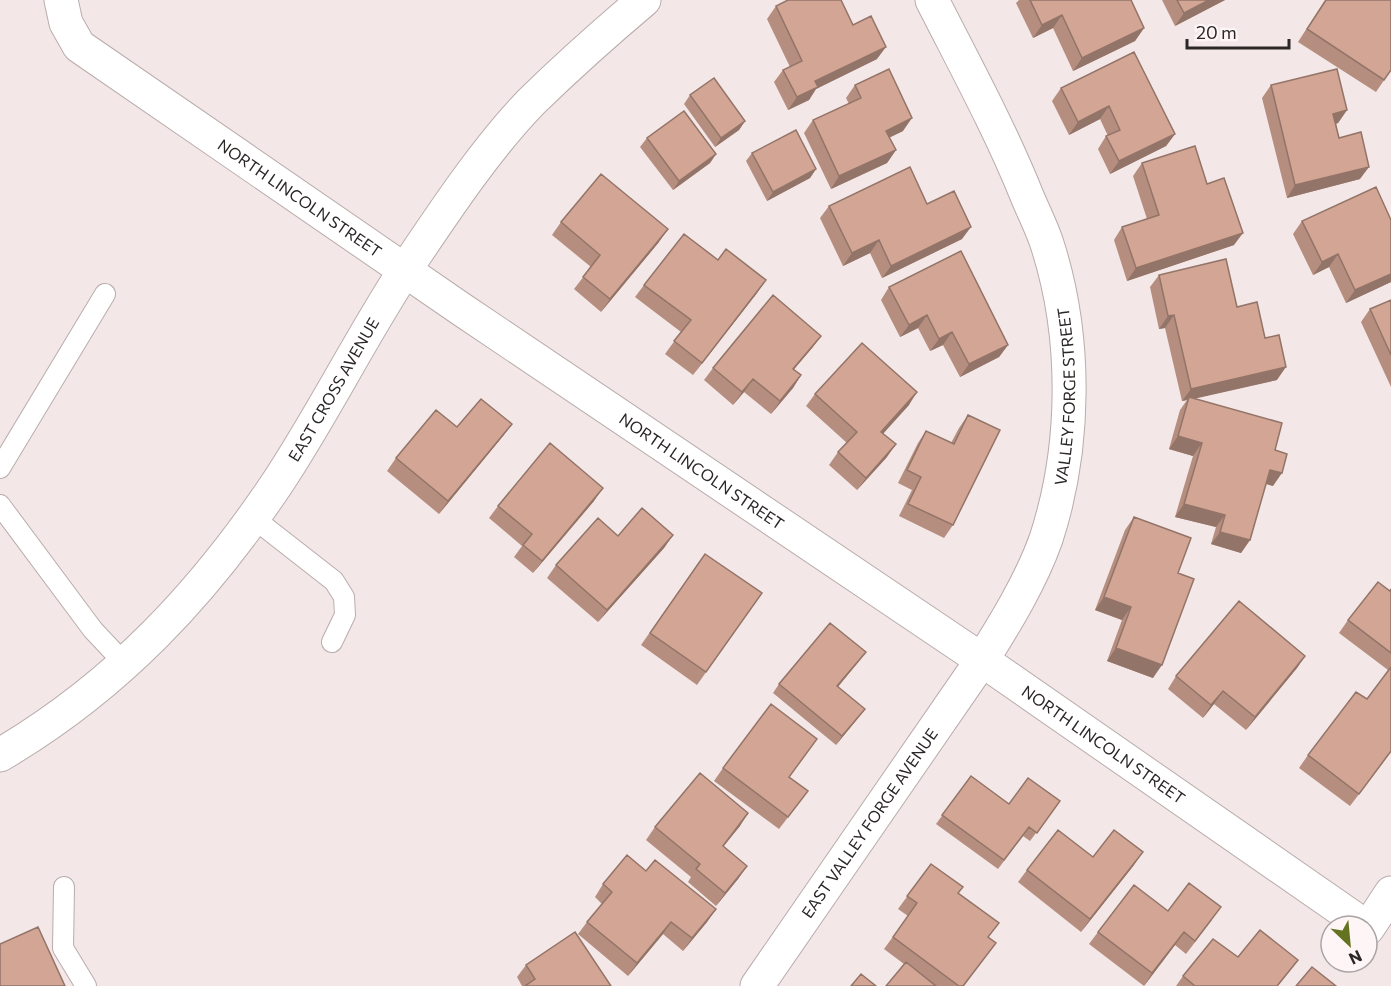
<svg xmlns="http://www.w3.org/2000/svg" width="1391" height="986" font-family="Commissioner,sans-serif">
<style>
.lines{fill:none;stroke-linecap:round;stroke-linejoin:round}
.lane-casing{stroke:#b9adac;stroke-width:22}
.street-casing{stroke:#b9adac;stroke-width:35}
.secondary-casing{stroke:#b9adac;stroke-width:35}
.lane{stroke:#fff;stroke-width:20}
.street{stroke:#fff;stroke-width:33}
.secondary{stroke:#fff;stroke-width:33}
.wall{fill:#b58e7f}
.shaded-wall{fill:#937468}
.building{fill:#d2a594;stroke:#937468;stroke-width:1.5}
.labels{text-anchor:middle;stroke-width:6;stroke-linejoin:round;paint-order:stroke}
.street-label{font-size:16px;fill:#2c2727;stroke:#fef6f6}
</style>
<rect width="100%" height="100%" fill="#f4e7e7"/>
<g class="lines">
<g class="lane-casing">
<path id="lane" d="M0 468 105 294
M0 505 93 630 126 665
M252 517 334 581 344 597 345 615 332 642
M64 887 63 948 86 986"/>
</g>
<g class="street-casing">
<g id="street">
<path id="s1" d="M61 0 66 23 79 46 461 309 982 660 1365 926"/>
<path d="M1368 928 1391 893"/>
<path id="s2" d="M757 986 982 660C1006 622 1031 581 1046 539 1076 447 1077 339 1048 247 1043 230 1034 213 1027 196 1000 129 965 65 932 0"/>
</g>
</g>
<g class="secondary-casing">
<g id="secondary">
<path id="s3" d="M0 755C117 686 203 594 278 482 323 414 360 339 405 270 442 215 486 148 532 101 568 66 606 32 644 0"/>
</g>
</g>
<use href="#lane" class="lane"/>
<use href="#street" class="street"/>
<use href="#secondary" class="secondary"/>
</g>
<path class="wall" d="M1019 0H1131L1144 28 1135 41 1073 71 1053 28 1033 38 1016 3Z
M1162 0H1225L1175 26Z
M1325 0H1391V70L1376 92 1298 42Z
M776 6 853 25 877 59 816 89 809 100 788 110 774 82 783 70 790 67 767 19Z
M1134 52 1175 134 1166 146 1110 174 1098 149 1106 136H1108L1100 119 1069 135 1052 101 1061 88Z
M855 85 903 131 889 138 896 150 887 163 831 189 804 133 813 120 849 104 846 98Z
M1271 85 1347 110 1338 123 1336 124 1339 138 1360 179 1287 198 1262 98Z
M690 95 745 121 739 130 715 147 684 104Z
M647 138 716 154 710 163 673 190 640 147Z
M752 153 816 169 810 178 767 201 746 161Z
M1142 163 1207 184 1234 245 1127 281 1114 240 1122 227 1147 219 1133 176Z
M927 204 962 239 882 278 870 253 843 266 820 218 829 206Z
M1391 220V282L1346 303 1329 267 1313 275 1293 234 1302 221Z
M561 222 659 242 601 312 574 289 591 267 552 235Z
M1159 275 1237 307 1265 338 1277 380 1195 398 1275 450 1273 486 1266 484 1250 540 1241 553 1211 544 1216 527 1175 517 1193 456 1169 449 1180 410 1187 400 1182 401 1165 328 1159 329 1150 287Z
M644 285 757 293 693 375 665 354 681 332 635 297Z
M889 287 1008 345 999 357 960 377 943 345 930 351 918 328 900 337 881 300Z
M1391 300V387L1361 322 1370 309Z
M821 336 812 348 794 369 801 375 793 388 771 414 744 392 733 405 704 380 713 368Z
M815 394 909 405 883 433 887 457 857 490 829 465 838 452 847 443 806 406Z
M968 415 953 525 944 538 899 516 912 490 898 483 918 443 926 431 951 443 959 428Z
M512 424 503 436 439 514 387 471 396 458 457 427Z
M594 501 533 573 514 557 522 546 489 518 498 506Z
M1134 517 1178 573 1153 678 1107 661 1122 620 1095 610 1125 530Z
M673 535 664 548 598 622 547 578 556 565 618 536Z
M705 554 762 593 697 685 641 645Z
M1391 589V752L1350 806 1299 768 1308 755 1367 699 1388 670 1339 633 1348 620Z
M1305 656 1297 668 1246 730 1214 704 1203 718 1168 689 1176 676Z
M859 661 838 687 858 718 836 745 773 693 779 684Z
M723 768 789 777 799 803 779 829 714 781Z
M971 776 1009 804 1060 801 1030 841 1023 836 998 869 936 824Z
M740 826 723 846 747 866 738 879 716 906 688 882 691 877 646 840 655 827Z
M1093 857 1134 865 1081 932 1018 882 1027 870Z
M931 864 958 893 989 938 987 955 964 986H886L904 964 884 949 908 916 898 909Z
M646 871 716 909 707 922 683 951 663 934 628 976 578 934 587 922 602 904 595 897 603 884Z
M1168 911 1212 920 1186 954 1175 945 1144 986 1089 944 1098 932Z
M1238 957 1298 960 1278 986H1176L1183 976Z
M526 965 611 986H522L517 977Z"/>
<path class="shaded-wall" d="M1209 0H1225L1175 26 1184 13Z
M1062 15 1053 28 1033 38 1042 25Z
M1144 28 1135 41 1073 71 1082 58Z
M886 47 877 59 816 89 809 100 788 110 797 97 815 81Z
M1109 106 1100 119 1069 135 1078 122Z
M1347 110 1338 123 1324 127 1333 114Z
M912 118 903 131 877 143 886 131Z
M745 121 739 130 715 147 721 138Z
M1175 134 1166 146 1110 174 1119 161Z
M896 150 887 163 831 189 839 176Z
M716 154 710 163 673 190 679 181Z
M1369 167 1360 179 1287 198 1295 185Z
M816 169 810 178 767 201 773 192Z
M971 227 962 239 882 278 891 266Z
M668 229 659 242 601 312 610 299Z
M1243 233 1234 245 1127 281 1136 268Z
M879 240 870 253 843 266 852 253Z
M1338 254 1329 267 1313 275 1322 262Z
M1391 274V282L1346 303 1355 290Z
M766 280 757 293 693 375 702 363Z
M927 315 918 328 900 337 909 325Z
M1174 315 1165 328 1159 329 1168 316Z
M952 332 943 345 930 351 939 339Z
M821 336 812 348 784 381 793 369Z
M1008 345 999 357 960 377 969 364Z
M1286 367 1277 380 1189 400V397L1187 400 1182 401 1191 389Z
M801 375 793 388 771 414 780 401Z
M753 379 744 392 733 405 742 392Z
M917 392 909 405 873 445 881 432Z
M512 424 503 436 439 514 448 501Z
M1178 436 1202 443 1193 456 1169 449Z
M896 444 887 457 857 490 866 478Z
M1270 470 1282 473 1273 486 1261 482Z
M603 488 594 501 533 573 542 561Z
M1184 504 1225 515 1216 527 1175 517Z
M1220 532 1250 540 1241 553 1211 544Z
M673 535 664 548 598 622 607 610Z
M1104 597 1131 607 1122 620 1095 610Z
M1116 648 1162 665 1153 678 1107 661Z
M866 652 859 661 831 695 837 686Z
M1305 656 1297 668 1246 730 1255 717Z
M1223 691 1214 704 1203 718 1211 705Z
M865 709 858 718 836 745 842 736Z
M748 813 740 826 714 858 723 846Z
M1143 852 1134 865 1081 932 1090 919Z
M747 866 738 879 716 906 725 893Z
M716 909 707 922 683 951 692 938Z
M671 922 663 934 628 976 637 963Z
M1184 932 1175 945 1144 986 1152 973Z"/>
<path class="building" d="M788 0H841L853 25 871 16 886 47 815 81 818 87 797 97 783 70 802 61 776 6Z
M1030 0H1131L1144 28 1082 58 1062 15 1042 25Z
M1177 0H1209L1184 13Z
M1326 0H1391V70L1384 80 1307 29Z
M1134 52 1175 134 1119 161 1106 136 1120 130 1109 106 1078 122 1061 88Z
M889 69 912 118 886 131 896 150 839 176 813 120 861 98 855 85Z
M1337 69 1347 110 1333 114 1339 138 1361 132 1369 167 1295 185 1271 85Z
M714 78 745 121 721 138 690 95Z
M684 111 716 154 679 181 647 138Z
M796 130 816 169 773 192 752 153Z
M1195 146 1207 184 1224 178 1243 233 1136 268 1122 227 1159 215 1142 163Z
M910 167 927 204 954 191 971 227 891 266 879 240 852 253 829 206Z
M601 174 668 229 610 299 583 277 600 255 561 222Z
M1376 187 1391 220V274L1355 290 1338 254 1322 262 1302 221Z
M684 234 718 260 726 249 766 280 702 363 674 341 691 320 644 285Z
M961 251 1008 345 969 364 952 332 939 339 927 315 909 325 889 287Z
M1226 259 1237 307 1257 302 1265 338 1279 335 1286 367 1191 389 1174 315 1168 316 1159 275Z
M773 295 821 336 793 369 801 375 780 401 753 379 742 392 713 368Z
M1391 300V355L1370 309Z
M862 343 917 392 881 432 896 444 866 478 838 452 857 432 815 394Z
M1189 397 1282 423 1275 450 1287 454 1282 473 1270 470 1250 540 1220 532 1225 515 1184 504 1202 443 1178 436Z
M481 399 512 424 448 501 396 458 436 410 457 427Z
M968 415 1000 430 953 525 908 504 921 477 907 470 926 431 954 444Z
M550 443 603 488 542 561 523 545 532 534 498 506Z
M642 508 673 535 607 610 556 565 598 518 618 536Z
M1134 517 1191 538 1178 573 1194 579 1162 665 1116 648 1131 607 1104 597Z
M705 554 762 593 706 672 650 633Z
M1378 582 1390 591 1391 589V653L1348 620Z
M1239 601 1305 656 1255 717 1223 691 1211 705 1176 676Z
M830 623 866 652 837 686 865 709 842 736 779 684Z
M1391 667V751L1359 794 1308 755 1356 692 1367 699Z
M771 704 817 739 789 777 808 791 788 817 723 768Z
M700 773 748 813 723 846 747 866 725 893 696 869 700 864 655 827Z
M971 776 1009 804 1028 778 1060 801 1037 833 1029 827 1004 860 942 815Z
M1058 830 1093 857 1114 830 1143 852 1090 919 1027 870Z
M627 855 646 871 655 860 716 909 692 938 671 922 637 963 587 922 612 892 603 884Z
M931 864 963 887 958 893 999 923 988 937 996 943 963 986H959L893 937 917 903 907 896Z
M1189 883 1221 907 1195 941 1184 932 1152 973 1098 932 1134 885 1168 911Z
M38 927 65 986H0V944Z
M1260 930 1298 960 1277 986H1195L1183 976 1213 939 1238 957Z
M575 932 611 986H525L535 979 526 965Z
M906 962 936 986H886Z
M1312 967 1336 986H1296Z
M861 974 876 986H851Z"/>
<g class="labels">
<g class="street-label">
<text dy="6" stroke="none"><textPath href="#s1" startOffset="318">NORTH LINCOLN STREET</textPath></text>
<text dy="6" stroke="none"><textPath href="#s3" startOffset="501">EAST CROSS AVENUE</textPath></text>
<text dy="6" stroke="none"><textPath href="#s2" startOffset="678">VALLEY FORGE STREET</textPath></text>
<text dy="6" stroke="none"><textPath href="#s1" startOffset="804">NORTH LINCOLN STREET</textPath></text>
<text dy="6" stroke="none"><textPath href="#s1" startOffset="1290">NORTH LINCOLN STREET</textPath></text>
<text dy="6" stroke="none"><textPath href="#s2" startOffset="198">EAST VALLEY FORGE AVENUE</textPath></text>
</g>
</g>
<g transform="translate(1349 944) rotate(154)"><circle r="28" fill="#fef6f6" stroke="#aaa3a3" stroke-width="1.5"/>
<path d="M0-4.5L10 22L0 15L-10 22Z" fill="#647320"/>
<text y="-9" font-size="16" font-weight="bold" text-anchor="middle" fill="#2c2727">N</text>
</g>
<path d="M1187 39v9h102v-9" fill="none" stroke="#2c2727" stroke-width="3"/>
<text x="1196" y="39" font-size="18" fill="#2c2727" stroke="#fef6f6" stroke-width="4.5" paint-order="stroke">20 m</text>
</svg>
